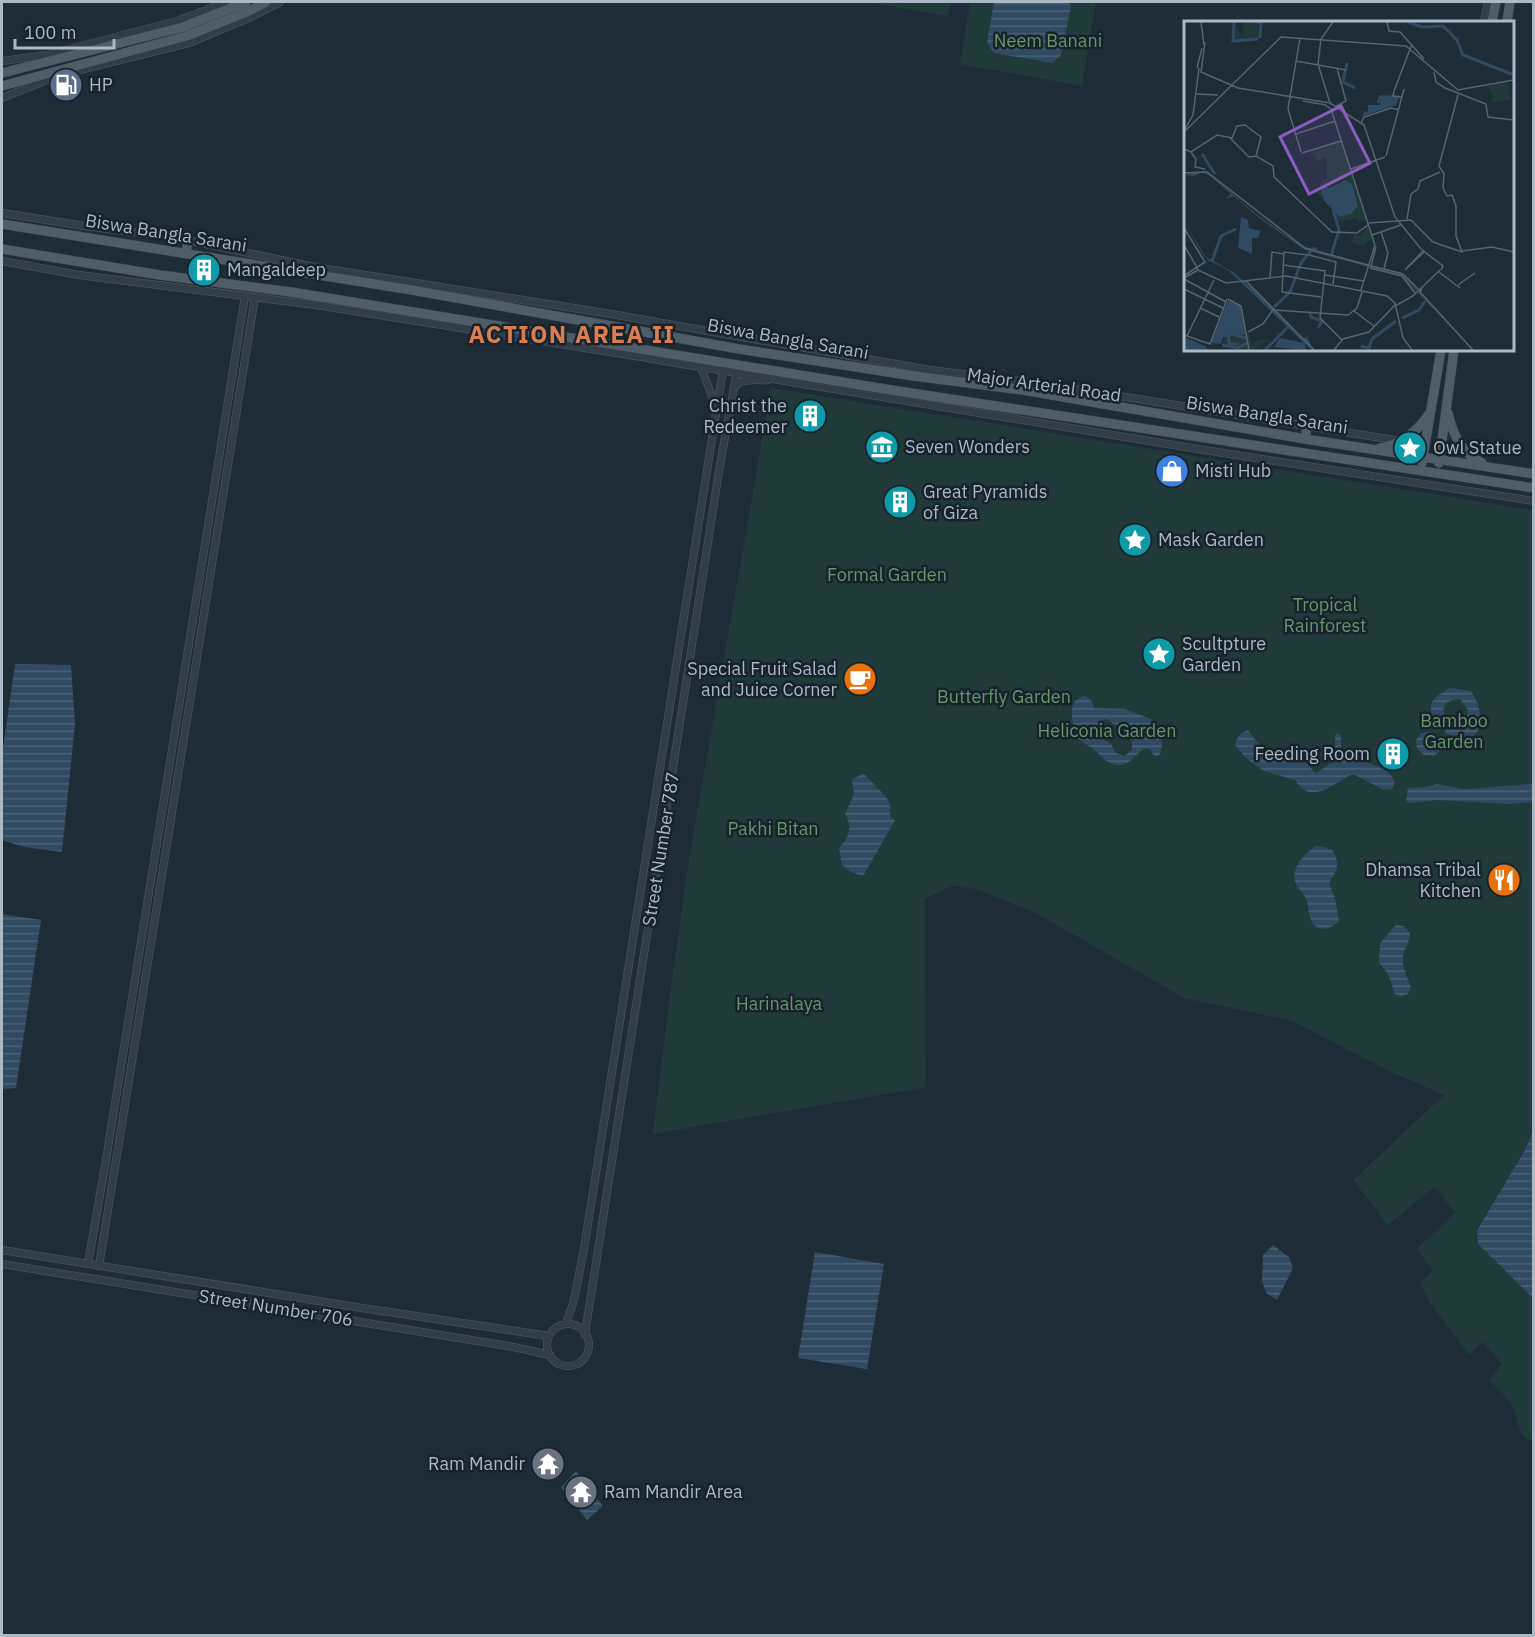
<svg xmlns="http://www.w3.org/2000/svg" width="1535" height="1637" font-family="'IBM Plex Sans',sans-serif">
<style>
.green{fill:#203939}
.water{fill:url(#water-rules);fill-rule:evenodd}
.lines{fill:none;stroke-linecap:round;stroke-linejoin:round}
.minor-casing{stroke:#4f5b66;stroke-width:8}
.major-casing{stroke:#3e4955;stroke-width:10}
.minor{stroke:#323d48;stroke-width:7}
.major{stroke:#4f5d69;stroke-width:9}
.labels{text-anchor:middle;stroke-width:5;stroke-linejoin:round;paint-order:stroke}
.park-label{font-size:18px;fill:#629768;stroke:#17222c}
.poi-label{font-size:18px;fill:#abb8c5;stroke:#17222c;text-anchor:start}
.street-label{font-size:18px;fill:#abb8c5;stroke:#17222c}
.district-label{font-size:24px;font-weight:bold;letter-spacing:1.5px;fill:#da7e51;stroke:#17222c}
.inset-river{fill:none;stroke:#2f4a61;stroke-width:3}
.inset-road{fill:none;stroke:#566470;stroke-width:1.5}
.view{fill:#8c5dc1;fill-opacity:0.15;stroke:#8c5dc1;stroke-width:3}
.inset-edge{fill:none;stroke:#abb8c5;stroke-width:3}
</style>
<defs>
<pattern id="water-rules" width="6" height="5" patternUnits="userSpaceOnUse" patternTransform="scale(1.5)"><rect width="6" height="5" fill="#2f4a61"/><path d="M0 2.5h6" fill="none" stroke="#4a6276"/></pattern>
</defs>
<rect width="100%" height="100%" fill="#1e2c38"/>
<path class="green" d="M865 2H951L948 16Z
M970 2H1096L1082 86 960 64Z
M771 388 1533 510V1130L1525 1150 1477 1229 1478 1244 1533 1298V1442C1516 1434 1520 1424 1514 1410 1510 1399 1497 1388 1489 1380L1502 1364 1483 1342 1469 1355 1430 1303 1421 1282 1433 1270 1416 1249 1456 1213 1434 1187 1388 1225 1353 1180 1444 1095 1389 1071 1292 1021 1184 998 1036 913 975 889 952 886 925 899 926 1087 653 1134 668 1009 688 865Z"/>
<path class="water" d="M994 2H1068L1071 6 1061 55 1052 63 994 53 987 42Z
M15 664 71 665 75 724 62 852 24 847 2 840V756Z
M1450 688 1471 691C1489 717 1481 754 1445 733L1446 728 1451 723 1458 727H1463L1466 723 1468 710 1460 699C1451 700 1445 701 1443 711L1447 719 1441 725H1437C1425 704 1431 699 1450 688Z
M1083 696C1091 698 1092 701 1094 708L1125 709 1156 721C1161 732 1165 745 1159 756H1154L1150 749 1146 748C1135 753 1133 764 1119 765 1107 765 1101 755 1092 748 1087 744 1081 743 1077 737 1073 730 1069 707 1075 701 1077 699 1081 698 1083 696ZM1107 719 1115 725H1125C1132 732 1132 740 1132 750L1124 756 1116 753 1111 744 1100 737 1103 720Z
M1248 730 1258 743 1270 752 1284 754 1308 764 1314 772 1317 773 1336 759 1335 736 1337 733 1341 736V756C1356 758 1388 766 1395 781L1392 789 1384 790 1355 775H1350C1331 786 1310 805 1295 780L1264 771 1247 759 1235 745C1236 738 1241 732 1248 730Z
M1430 732 1437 735 1442 741 1441 749 1434 756 1424 755 1417 748 1416 740 1421 733Z
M864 774 887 798 890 805V816L895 820 863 876 851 872 842 865 839 848C849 838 853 827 845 814L854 794 852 779Z
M1437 784 1465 789 1533 784V802L1508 804 1438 800 1409 803 1406 800 1408 788 1425 787Z
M1316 846 1324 847 1332 850C1341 863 1337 871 1329 883L1335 898 1339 921C1329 931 1315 933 1310 917 1308 911 1309 904 1306 899 1304 893 1298 889 1296 884 1289 869 1305 853 1316 846Z
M2 914 41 920 16 1088 3 1089 2 1114Z
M1396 925 1403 926 1410 933C1410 941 1406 945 1404 952 1400 964 1407 976 1411 987L1408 994 1400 997 1395 994 1388 974 1379 962 1380 943Z
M1533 1130V1298L1478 1244 1477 1230 1525 1150Z
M1273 1245 1289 1257 1293 1268 1277 1300 1266 1293 1262 1281 1263 1255Z
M815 1252 884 1264 867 1369 798 1358Z
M576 1471 603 1506 587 1520 561 1487Z"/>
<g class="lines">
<g class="minor-casing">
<path id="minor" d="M1484 22 1488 2
M2 61 47 55 180 20 227 2
M79 70 189 43 251 17 280 2
M2 98 57 76
M2 213 84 226 172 237 315 267 611 314 930 370 1044 384 1401 441
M2 261 79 275 316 305 660 360
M658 360 1204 450 1534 501
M701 367 716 407
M735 387C743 377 756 381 768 380
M2 1250 362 1308 549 1336
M2 1264 508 1346 550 1355
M88 1264 105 1166 245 296
M99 1266 255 297
M566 1324 574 1300 584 1249 724 363
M547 1345a21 21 0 1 1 42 0a21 21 0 1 1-42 0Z
M585 1334 719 471 738 365"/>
</g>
<g class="major-casing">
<path id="major" d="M1492 22 1496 2
M1507 22 1510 2
M2 73 183 27 246 2
M2 86 187 36 249 11 266 2
M2 224 412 290 739 349 914 376 1023 390 1305 439 1534 474
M2 249 160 275 291 292 891 390 1534 488
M186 253 188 240
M1448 413C1453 435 1461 452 1482 463
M1305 439 1307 427
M1380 448C1400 445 1418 431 1429 414
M1422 463 1441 350
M1439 463 1454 350"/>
</g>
<use href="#minor" class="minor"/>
<use href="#major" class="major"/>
</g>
<defs>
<g id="fuel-disc" transform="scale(1.725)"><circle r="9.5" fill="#5c6f8a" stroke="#17222c"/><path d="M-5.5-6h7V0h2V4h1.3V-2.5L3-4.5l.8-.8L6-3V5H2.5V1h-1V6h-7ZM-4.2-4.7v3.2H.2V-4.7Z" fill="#fff"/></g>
<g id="building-disc" transform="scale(1.725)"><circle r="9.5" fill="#0f9aa8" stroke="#17222c"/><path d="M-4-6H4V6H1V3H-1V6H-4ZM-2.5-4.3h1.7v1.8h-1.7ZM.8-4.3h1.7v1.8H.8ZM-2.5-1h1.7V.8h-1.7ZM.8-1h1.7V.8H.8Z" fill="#fff"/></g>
<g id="museum-disc" transform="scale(1.725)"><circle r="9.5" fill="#0f9aa8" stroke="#17222c"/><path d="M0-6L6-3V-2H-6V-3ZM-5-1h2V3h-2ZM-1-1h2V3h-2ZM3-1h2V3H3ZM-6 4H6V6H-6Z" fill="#fff"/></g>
<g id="sight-disc" transform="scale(1.725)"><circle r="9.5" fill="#0f9aa8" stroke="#17222c"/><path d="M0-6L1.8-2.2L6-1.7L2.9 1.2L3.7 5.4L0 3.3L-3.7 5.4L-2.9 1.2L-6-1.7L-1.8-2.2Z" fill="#fff"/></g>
<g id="shop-disc" transform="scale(1.725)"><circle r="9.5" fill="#3f7fe0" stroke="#17222c"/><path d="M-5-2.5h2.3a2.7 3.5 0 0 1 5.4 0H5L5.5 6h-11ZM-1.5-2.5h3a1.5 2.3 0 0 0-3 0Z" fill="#fff"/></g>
<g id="cafe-disc" transform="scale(1.725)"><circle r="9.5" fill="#e8710a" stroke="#17222c"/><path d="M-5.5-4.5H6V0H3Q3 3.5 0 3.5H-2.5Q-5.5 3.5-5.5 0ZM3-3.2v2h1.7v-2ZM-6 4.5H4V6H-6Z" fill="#fff"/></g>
<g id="restaurant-disc" transform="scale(1.725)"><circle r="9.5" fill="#e8710a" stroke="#17222c"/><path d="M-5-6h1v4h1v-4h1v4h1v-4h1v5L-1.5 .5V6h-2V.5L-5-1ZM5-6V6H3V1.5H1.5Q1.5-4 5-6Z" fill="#fff"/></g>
<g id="temple-disc" transform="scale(1.725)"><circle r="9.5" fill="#6b7280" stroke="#17222c"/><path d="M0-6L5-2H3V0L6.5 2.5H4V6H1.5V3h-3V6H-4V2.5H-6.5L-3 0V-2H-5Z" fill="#fff"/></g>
</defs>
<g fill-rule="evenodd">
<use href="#fuel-disc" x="66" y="85"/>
<use href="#building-disc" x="204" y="270"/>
<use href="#building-disc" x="810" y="416"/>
<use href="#museum-disc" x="882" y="447"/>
<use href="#sight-disc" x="1410" y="448"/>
<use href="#shop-disc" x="1172" y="471"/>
<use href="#building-disc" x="900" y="502"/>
<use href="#sight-disc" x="1135" y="540"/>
<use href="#sight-disc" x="1159" y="654"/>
<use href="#cafe-disc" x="860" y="679"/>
<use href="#building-disc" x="1393" y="754"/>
<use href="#restaurant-disc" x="1504" y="880"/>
<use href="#temple-disc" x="548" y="1464"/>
<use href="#temple-disc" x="581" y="1492"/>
</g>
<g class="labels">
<g class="park-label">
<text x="1048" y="47">Neem Banani</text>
<text x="887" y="581">Formal Garden</text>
<text x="1325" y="611">Tropical<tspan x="1325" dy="21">Rainforest</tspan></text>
<text x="1004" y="703">Butterfly Garden</text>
<text x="1454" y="727">Bamboo<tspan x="1454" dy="21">Garden</tspan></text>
<text x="1107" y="737">Heliconia Garden</text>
<text x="773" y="835">Pakhi Bitan</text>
<text x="779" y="1010">Harinalaya</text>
</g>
<g class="poi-label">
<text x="89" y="91">HP</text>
<text x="227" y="276">Mangaldeep</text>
<text x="787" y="412" text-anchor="end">Christ the<tspan x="787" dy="21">Redeemer</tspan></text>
<text x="905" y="453">Seven Wonders</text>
<text x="1433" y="454">Owl Statue</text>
<text x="1195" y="477">Misti Hub</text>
<text x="923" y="498">Great Pyramids<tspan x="923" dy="21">of Giza</tspan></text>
<text x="1158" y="546">Mask Garden</text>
<text x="1182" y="650">Scultpture<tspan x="1182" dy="21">Garden</tspan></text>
<text x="837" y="675" text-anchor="end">Special Fruit Salad<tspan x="837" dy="21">and Juice Corner</tspan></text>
<text x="1370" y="760" text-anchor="end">Feeding Room</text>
<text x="1481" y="876" text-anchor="end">Dhamsa Tribal<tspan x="1481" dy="21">Kitchen</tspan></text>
<text x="525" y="1470" text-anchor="end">Ram Mandir</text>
<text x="604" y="1498">Ram Mandir Area</text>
</g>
<g class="street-label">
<text transform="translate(166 233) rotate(9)" y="6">Biswa Bangla Sarani</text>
<text transform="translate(788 339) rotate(10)" y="6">Biswa Bangla Sarani</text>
<text transform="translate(1044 385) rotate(8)" y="6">Major Arterial Road</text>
<text transform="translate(1267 415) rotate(9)" y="6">Biswa Bangla Sarani</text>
<text transform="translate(661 849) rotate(-81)" y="6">Street Number 787</text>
<text transform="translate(276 1308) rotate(9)" y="6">Street Number 706</text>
</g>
<g class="district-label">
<text x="572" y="343">ACTION AREA II</text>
</g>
</g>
<g transform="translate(1184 21)">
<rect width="330" height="330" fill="#1e2c38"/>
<path d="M50 1 58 16 60 1H74L75 17 49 19ZM324 62 327 79 307 82 309 75 303 65Z" fill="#203939"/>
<path d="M64 311 68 324 73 319 86 318 68 329H51L54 326 37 323 44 313 62 315Z" fill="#203939"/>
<path d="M157 121 182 199 175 201 173 197 154 201 149 187 132 171 139 158 143 159V141L141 137 134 140 127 131ZM158 159 168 163 174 182 172 189 157 196 137 173 139 164 145 167ZM184 205 189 220 185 219 179 226 166 221 170 214 177 215Z" fill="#203939" fill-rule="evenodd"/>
<path d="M215 76 212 84 178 95 180 90 184 91V84H196L197 77ZM19 150 26 153 72 193 122 228 132 226 133 230 219 254 288 329 218 255 121 229 74 196 50 175 41 178 47 173 25 154 18 151 10 155 0 154ZM161 159 168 163 174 185 167 193 156 196 140 180 137 171 139 164 145 167ZM57 196 64 199 65 207 77 210 74 217H68V233L54 227ZM0 201 22 236 49 251 78 276 119 318 123 315 129 329 121 323 122 329 90 326 96 317 120 322 44 249 26 240 0 256 25 240 18 232ZM44 279 57 284 61 314 43 312V306L44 316H39L37 323 27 322ZM0 316 21 325 24 329H0Z" fill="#2f4a61"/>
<path class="inset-river" d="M50 1 49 20 74 18M73 1 77 2 76 17M224 1 238 6 259 5 273 19 279 34 330 54M163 42 159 61 171 67M194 82 196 76H212M18 133 31 153M147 235 155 209 149 188M28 240 37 215 52 208M90 286 106 271 117 242 127 230M126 292 127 296 138 300 134 307M218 297 235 289 241 280M44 307 45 323H55M43 312 62 317M38 324 53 327 64 322M177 325 185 327 188 318 212 300M81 329 104 306"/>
<path class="inset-road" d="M17 1 20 24M203 1 205 10 216 11 240 38M116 17 104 88 117 131M21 21 17 51 54 67 146 82 180 104 211 196 237 228 259 245 257 249M112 40 162 49M13 47 18 27M250 51 252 61 261 67 302 83 304 96 330 99M13 73 34 74M218 76 209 75 210 70 228 23M119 80 142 84M146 82 134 43 137 18 149 1M141 84 147 88 191 224 177 269M151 86 162 80 153 47M177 102 180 96 207 87 215 89M1 108 9 94 15 47M0 111 97 16 222 25 274 69 330 59M112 113 151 100M46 117 65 136 72 135 89 145 90 156 148 211 173 212 184 204M0 128 7 131 33 114 48 117 53 105 61 104 77 116 72 135M7 131 12 138 11 146 21 148M118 132 157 120M202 135 220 68M167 148 201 136M0 152 23 151 121 227 184 244M223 198 227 173 234 168 236 160 256 151M185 202 227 199 249 221 278 231 272 215V185L268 174 263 175 259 167 260 153 255 145 274 74M0 207 21 241 1 254M197 211 204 232 200 248M188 214 217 204M0 224 15 250M192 226 187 245 200 248M239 230 221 249 240 231M278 230 308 226 330 231M125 234 152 241 149 263M99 244 141 250 136 297 158 319M186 247 218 255 231 272M200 248 219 253 236 270M255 251 276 267M141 254 180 260M86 256 88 231 100 233M0 257 14 249 42 262 102 255 203 275 211 282 219 317 228 329M0 258 42 281M62 260 130 329M274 264 291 252M0 268 39 287M238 268 236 271 289 329M98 271 100 231 124 234M98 271 137 276M44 278 57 285 65 329M211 285 229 275 256 249M16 287 35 296M90 289 164 294 173 287 178 271M170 290 190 305M64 311 79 303 90 287M0 313 3 315 30 259M3 315 26 323 43 278M150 329 159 318 185 311 211 284"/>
<path class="view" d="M157 85 186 142 125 173 96 116Z"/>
<rect width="330" height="330" class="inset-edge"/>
</g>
<rect width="1535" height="1637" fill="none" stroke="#abb8c5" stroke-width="6"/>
<path d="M15 39v9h99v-9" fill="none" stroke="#abb8c5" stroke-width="3"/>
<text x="24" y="39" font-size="18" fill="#abb8c5" stroke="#17222c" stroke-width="4.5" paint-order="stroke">100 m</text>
</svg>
